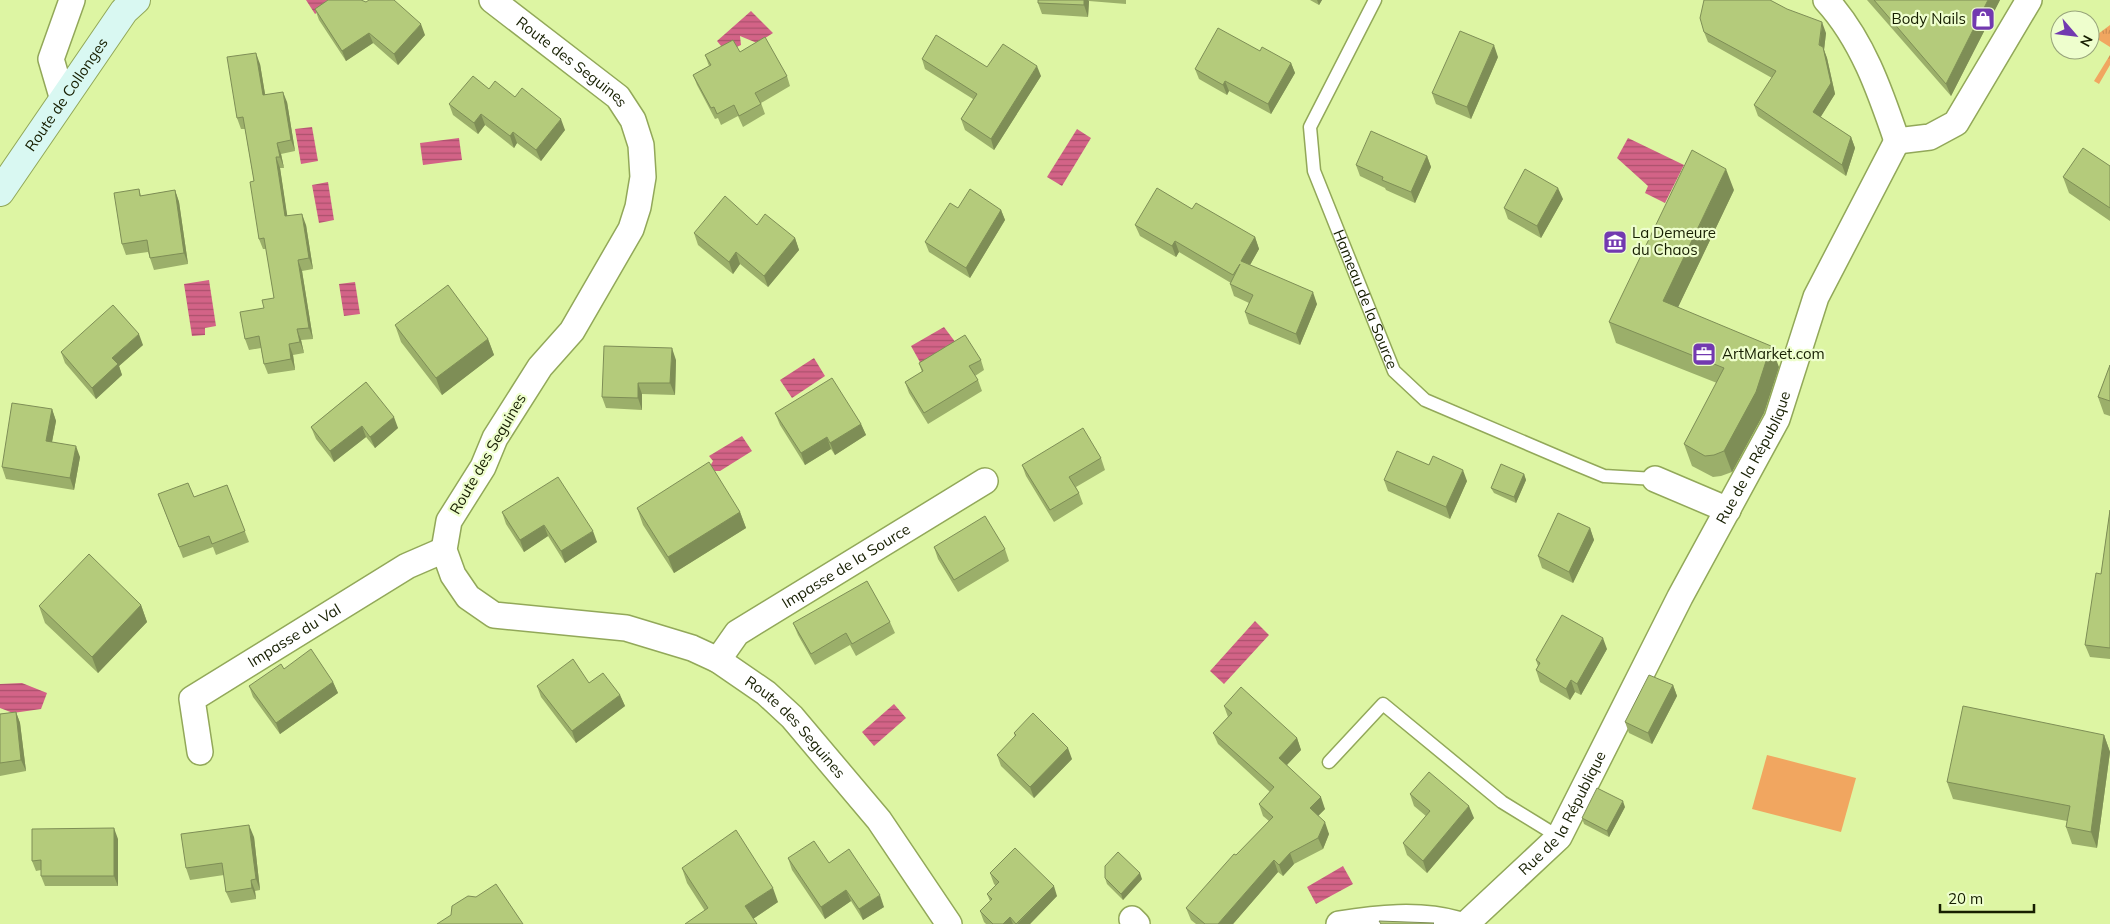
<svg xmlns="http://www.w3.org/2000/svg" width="2110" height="924" font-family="Mulish,sans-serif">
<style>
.grass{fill:url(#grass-tufts)}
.pitch{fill:#f1a660}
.water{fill:url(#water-rules)}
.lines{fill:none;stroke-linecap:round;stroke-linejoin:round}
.service-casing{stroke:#92a859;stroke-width:15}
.minor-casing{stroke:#92a859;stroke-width:28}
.secondary-casing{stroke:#92a859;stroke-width:30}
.service{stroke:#fff;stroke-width:12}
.minor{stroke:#fff;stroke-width:25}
.secondary{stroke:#d9f8f2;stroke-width:28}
.wall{fill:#9baf6a}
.shaded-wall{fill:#7e8e56}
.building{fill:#b4cb7b;stroke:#7e8e56}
.labels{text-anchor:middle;stroke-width:4.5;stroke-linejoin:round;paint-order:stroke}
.poi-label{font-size:15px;fill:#161e00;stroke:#eefecd;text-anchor:start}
.street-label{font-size:15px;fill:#161e00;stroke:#eefecd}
</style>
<defs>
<pattern id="grass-tufts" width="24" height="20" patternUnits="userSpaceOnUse" patternTransform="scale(1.25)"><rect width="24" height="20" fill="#f1a660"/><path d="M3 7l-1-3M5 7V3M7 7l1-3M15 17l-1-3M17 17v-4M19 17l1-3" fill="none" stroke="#ce8e52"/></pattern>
<pattern id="water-rules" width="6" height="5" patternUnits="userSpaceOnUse" patternTransform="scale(1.25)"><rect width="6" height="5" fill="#d36387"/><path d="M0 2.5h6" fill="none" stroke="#aa516c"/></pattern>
</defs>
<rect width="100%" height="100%" fill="#ddf5a3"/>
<path class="grass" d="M2110 25V47L2094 37Z
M2110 55V65L2099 84 2094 81Z"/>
<path class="pitch" d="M1767 755 1856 778 1841 832 1752 809Z"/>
<path class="water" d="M306 0H337L315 14Z
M751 11 773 33 757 43 740 36 741 45 726 52 717 41Z
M312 127 318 161 301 164 295 129Z
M1077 129 1091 138 1062 186 1047 177Z
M459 138 462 160 423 165 420 143Z
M1628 138 1684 165 1665 203 1645 193 1648 186 1617 158Z
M328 182 334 220 319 223 312 185Z
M209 280 216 326 205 328V335L192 336 184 284Z
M355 282 360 314 344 316 339 284Z
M944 327 956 343 921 364 911 346Z
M814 358 825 376 792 398 780 380Z
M742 436 752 451 720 471H714L709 468 713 461 709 456Z
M1255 621 1269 635 1224 684 1210 671Z
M22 683 47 693 41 709 13 713 0 708V684Z
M894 704 906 718 874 746 862 732Z
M1343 866 1353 884 1316 904 1307 887Z"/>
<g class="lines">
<g class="service-casing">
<g id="service">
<path id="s1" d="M1375 0 1310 127 1314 171 1394 371 1425 400 1575 464 1604 476 1655 479"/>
<path d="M1329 762 1383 704 1502 802 1559 837"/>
</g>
</g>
<g class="minor-casing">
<g id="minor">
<path id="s2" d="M492 0 618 97 633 120 641 145 643 177 638 207 631 229 572 331 540 367 495 438 483 467 449 521 444 550 453 575 468 597 494 615 626 628 692 648 718 660 766 693 792 717 879 820 949 924"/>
<path d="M1826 0C1862 39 1880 91 1897 141"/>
<path d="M63 100 51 59 72 0"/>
<path d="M1897 141 1930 137 1956 123 2029 0"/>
<path d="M1655 479 1728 510"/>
<path id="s3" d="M718 660 737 633 985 481"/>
<path id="s4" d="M200 752 192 699 407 566 444 550"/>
<path d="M1132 919 1137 924"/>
<path d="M1339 924C1376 918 1420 913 1457 924"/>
<path id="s5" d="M1466 924 1559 837 1680 597 1777 419 1816 297 1897 141"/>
</g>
</g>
<g class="secondary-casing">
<g id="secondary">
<path id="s6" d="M0 192 124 11 136 0"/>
</g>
</g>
<use href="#service" class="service"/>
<use href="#minor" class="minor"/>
<use href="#secondary" class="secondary"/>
</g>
<path class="wall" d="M1038 0H1126V4L1089 1 1088 17 1042 14 1038 3Z
M1310 0H1322L1319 5Z
M1867 0H2000L1951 96Z
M315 9 425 35 398 65 373 43 346 61 319 20Z
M1704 32 1826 33 1824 50 1827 58 1835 94 1820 117 1851 137 1855 148 1846 176 1758 116 1754 105 1772 78 1708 42Z
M1260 51 1291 63 1295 73 1271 114 1229 91 1227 95 1199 79 1195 69Z
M740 52 787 76 790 86 761 103 765 114 743 127 738 116 721 125 718 118 715 119 697 85 693 75 709 66 705 55Z
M1498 57 1471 119 1436 104 1432 93Z
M922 59 987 67 1041 76 994 150 965 130 961 119 973 99 925 69Z
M260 64 265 94 287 102 295 151 281 154 284 168H280L287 216 306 225 313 269 302 271 313 339 301 340 304 353 293 355 295 370 268 374 264 364 261 348 249 350 245 339 264 308 274 298 266 249H263L259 239 254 181 245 129H241L237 118Z
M489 89 515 97 565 130 541 161 517 143 514 148 485 125 478 134 453 115 449 104Z
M1427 156 1431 167 1415 203 1386 190 1385 188 1360 176 1356 165Z
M2110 166V221L2069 193 2063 177Z
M139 189 141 196 175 190 179 202 188 264 154 270 148 252 126 255 122 244Z
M1734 190 1678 307 1779 367 1764 413 1732 472 1721 476 1713 477 1692 466 1684 444 1717 383 1616 343 1609 322Z
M1563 199 1541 238 1508 219 1504 208Z
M1192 209 1255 237 1259 249 1250 265 1317 304 1300 345 1249 324 1245 312 1249 303 1234 296 1230 284 1231 283 1179 252 1176 257 1140 236 1135 225Z
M1001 210 1005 220 970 278 929 252 925 242Z
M694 233 795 238 799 250 768 287 740 264 733 274 698 245Z
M395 325 488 339 494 355 442 395 401 342Z
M143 345 119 366 122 375 96 399 65 363 61 352Z
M676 360 675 395 642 394V410L606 408 602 397Z
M981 360 984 370 975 376 978 380 982 391 928 424 909 393 905 382 922 372 919 363Z
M2110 365V416L2104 414 2098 397Z
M366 382 398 428 375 448 366 437 334 462 316 439 311 427Z
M52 409 56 421 52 442 80 457 74 490 6 479 2 467Z
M775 413 861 424 866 435 835 455 831 449 805 465 780 425Z
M1101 458 1105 470 1076 487 1079 493 1083 504 1054 522 1026 476 1022 465Z
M1429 465 1467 481 1450 519 1388 491 1384 480Z
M1524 474 1526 480 1516 503 1494 493 1491 488Z
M227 485 249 542 216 555 213 547 183 558 158 494 194 497Z
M637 508 740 512 746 528 674 573 643 525Z
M2110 510V659L2090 657 2085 645 2101 574Z
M502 512 597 542 565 563 548 536 524 552 506 524Z
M1590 528 1594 540 1573 583 1542 568 1538 556Z
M934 547 1005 549 1009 561 958 592 938 559Z
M141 605 147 622 98 673 45 623 39 606Z
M890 622 895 633 856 656 850 645 815 665 798 635 793 623Z
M1607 649 1581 695 1575 692 1570 700 1540 682 1536 670 1538 666 1536 660Z
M284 669 333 682 338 693 280 734 253 697 249 686Z
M589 683 620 695 625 706 576 743 541 697 537 686Z
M1673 685 1677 696 1652 744 1629 733 1625 722Z
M1224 706 1297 738 1301 750 1287 765 1325 809 1318 816 1329 834 1323 849 1294 864 1283 876 1278 872 1233 924H1196L1191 920 1186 908 1269 821 1263 816 1259 804 1270 792 1218 744 1213 733 1228 717Z
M16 712 20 723 26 771 0 776V714Z
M1014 733 1072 759 1034 798 1001 766 997 755 1015 737Z
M2104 735 2110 752 2097 848 2072 844 2066 827 2067 821 1953 799 1947 782Z
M1410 794 1474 818 1427 873 1407 855 1403 843 1426 816 1414 806Z
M1625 807 1609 837 1584 824 1582 818Z
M254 837 260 890 255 891 256 899 231 903 226 892 224 875 190 880 186 868Z
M118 839V886H45L41 876V870L36 871 32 861Z
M788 858 829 863 884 907 863 920 851 901 825 919 792 870Z
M682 868 778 902 753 919 705 911 687 883Z
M990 873 1057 896 1030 924H986L984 922 980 911 990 901 987 894 996 886 994 884Z
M1105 878 1142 879 1123 900 1107 884Z"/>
<path class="shaded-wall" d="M1084 0H1088L1089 1 1088 17 1084 5Z
M1317 0H1322L1319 5Z
M1988 0H2000L1951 96 1946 84Z
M1822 22 1826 33 1824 50 1827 58 1835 94 1817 123 1813 112Z
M421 24 425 35 398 65 394 54Z
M369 33 373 43 346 61 342 51Z
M1494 45 1498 57 1471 119 1467 107Z
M256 53 260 64 267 106 263 95Z
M1291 63 1295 73 1271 114 1268 104Z
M1037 66 1041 76 994 150 991 139Z
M1225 81 1229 91 1227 95 1223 85Z
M283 92 287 102 295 151 291 140Z
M481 114 485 125 478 134 474 123Z
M561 119 565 130 541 161 536 150Z
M513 132 517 143 514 148 510 136Z
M1851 137 1855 148 1846 176 1842 165Z
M277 143 281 154 284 168 280 157Z
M1427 156 1431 167 1415 203 1411 192Z
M276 157 280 168 289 227 285 216Z
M1726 169 1734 190 1671 322 1663 301Z
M1558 188 1563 199 1541 238 1537 226Z
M175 190 179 202 188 264 184 253Z
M1001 210 1005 220 970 278 966 268Z
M302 214 306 225 313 269 309 258Z
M1255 237 1259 249 1246 272 1241 261Z
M795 238 799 250 768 287 764 276Z
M1175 241 1179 252 1176 257 1172 246Z
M736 252 740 264 733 274 729 262Z
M298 260 302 271 313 339 309 328Z
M1313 292 1317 304 1300 345 1296 334Z
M297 329 301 340 304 353 300 342Z
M139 334 143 345 119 366 122 375 96 399 92 388 112 358Z
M488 339 494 355 442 395 436 378Z
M289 344 293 355 295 370 291 359Z
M1771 346 1779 367 1764 413 1732 472 1724 451Z
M672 348 676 360 675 395 670 383Z
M638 383 642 394V410L638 398Z
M52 409 56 421 50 452 46 441Z
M394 417 398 428 375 448 370 437Z
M861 424 866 435 835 455 830 443Z
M362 426 366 437 334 462 330 451Z
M827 437 831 449 805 465 801 453Z
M76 446 80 457 74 490 70 478Z
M1463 470 1467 481 1450 519 1446 507Z
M1524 474 1526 480 1516 503 1514 497Z
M740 512 746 528 674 573 668 557Z
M544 525 548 536 524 552 520 540Z
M1590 528 1594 540 1573 583 1569 572Z
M593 531 597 542 565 563 561 551Z
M141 605 147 622 98 673 92 657Z
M1603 638 1607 649 1581 695 1577 684Z
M1571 680 1575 692 1570 700 1566 689Z
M333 682 338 693 280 734 276 723Z
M1673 685 1677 696 1652 744 1648 733Z
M620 695 625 706 576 743 572 731Z
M16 712 20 723 26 771 21 760Z
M2104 735 2110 752 2097 848 2091 832Z
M1297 738 1301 750 1283 769 1279 758Z
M1068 748 1072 759 1034 798 1030 787Z
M1321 797 1325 809 1314 820 1310 808Z
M1623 801 1625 807 1609 837 1607 831Z
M1469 806 1474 818 1427 873 1423 861Z
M1325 822 1329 834 1323 849 1318 838Z
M249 825 254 837 260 890 256 879Z
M114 828 118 839V886L114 876Z
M1290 853 1294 864 1283 876 1279 865Z
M1274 860 1278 872 1233 924H1218Z
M1140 873 1142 879 1123 900 1121 894Z
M251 880 255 891 256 899 252 888Z
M1054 886 1057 896 1030 924H1017Z
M773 888 778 902 750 921 745 906Z
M846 890 851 901 825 919 821 907Z
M880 895 884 907 863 920 859 909Z
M1010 917 1013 924H1003Z"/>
<path class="building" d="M328 0H361L366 2 369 0H394L421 24 394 54 369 33 342 51 315 9Z
M1038 0H1084V5L1038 3Z
M1704 0H1770L1787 9 1822 22 1819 45 1823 47 1831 83 1813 112 1851 137 1842 165 1754 105 1776 71 1704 32 1700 18Z
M1874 0H1988L1946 84Z
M1218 28 1260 51 1262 47 1291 63 1268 104 1225 81 1223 85 1195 69Z
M1460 31 1494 45 1467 107 1432 93Z
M936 35 987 67 1003 44 1037 66 991 139 961 119 977 94 922 59Z
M765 37 787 76 755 93 761 104 739 116 734 105 717 114 714 107 711 108 693 75 711 65 705 55 733 40 740 52Z
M256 53 263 95 283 92 291 140 277 143 280 157H276L285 216 302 214 309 258 298 260 309 328 297 329 300 342 289 344 291 359 264 364 259 336 245 339 240 312 264 308 262 300 274 298 264 238 259 239 250 182 254 181 243 117 237 118 227 57Z
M473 76 489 89 495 81 515 97 522 88 561 119 536 150 513 132 510 136 481 114 474 123 449 104Z
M1371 131 1427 156 1411 192 1382 180 1383 177 1356 165Z
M2083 148 2110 166V208L2063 177Z
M1692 150 1726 169 1663 301 1771 346 1756 392 1724 451 1714 455 1705 456 1684 444 1724 368 1609 322Z
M1525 169 1558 188 1537 226 1504 208Z
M1157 188 1192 209 1196 203 1255 237 1241 261 1313 292 1296 334 1245 312 1253 295 1230 284 1240 264 1233 275 1175 241 1172 246 1135 225Z
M139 189 140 196 175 190 184 253 150 258 147 240 122 244 114 193Z
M970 189 1001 210 966 268 925 242 950 203 958 208Z
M725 196 757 225 765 214 795 238 764 276 736 252 729 262 694 233Z
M448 285 488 339 436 378 395 325Z
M113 305 139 334 112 358 118 364 92 388 61 352Z
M965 335 981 360 969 366 978 380 924 413 905 382 923 371 919 363Z
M604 346 672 348 670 383H638V398L602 397Z
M2110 365V401L2098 397Z
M832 378 861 424 830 443 827 437 801 453 775 413Z
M366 382 394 417 370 437 362 426 330 451 311 427Z
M12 403 52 409 46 441 76 446 70 478 2 467Z
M1083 428 1101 458 1069 477 1079 493 1050 510 1022 465Z
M1397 451 1429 465 1433 456 1463 470 1446 507 1384 480Z
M709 462 740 512 668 557 637 508Z
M1501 464 1524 474 1514 497 1491 488Z
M558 477 593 531 561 551 544 525 520 540 502 512Z
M188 483 194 497 227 485 245 531 212 544 209 536 179 547 158 494Z
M2110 510V648L2085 645 2096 573 2101 574Z
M1558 513 1590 528 1569 572 1538 556Z
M985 516 1005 549 954 580 934 547Z
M89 554 141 605 92 657 39 606Z
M867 581 890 622 852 644 846 633 811 654 793 623Z
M1562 615 1603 638 1577 684 1571 680 1566 689 1536 670 1540 663 1536 660Z
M311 649 333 682 276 723 249 686 281 664 284 669Z
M573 659 589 683 603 673 620 695 572 731 537 686Z
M1649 675 1673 685 1648 733 1625 722Z
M1241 687 1297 738 1279 758 1321 797 1310 808 1325 822 1318 838 1290 853 1279 865 1274 860 1218 924H1205L1186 908 1234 854 1236 855 1273 817 1259 804 1274 787 1213 733 1232 713 1224 706Z
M1963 706 2104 735 2091 832 2066 827 2070 806 1947 782Z
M16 712 21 760 0 763V714Z
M1033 713 1068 748 1030 787 997 755 1016 735 1014 733Z
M1429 772 1469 806 1423 861 1403 843 1430 811 1410 794Z
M1597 788 1623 801 1607 831 1582 818Z
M249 825 256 879 251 880 252 888 226 892 222 863 186 868 181 834Z
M114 828V876H41V860L32 861V829Z
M736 830 773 888 745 906 757 924H685L708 908 682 868Z
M814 841 829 863 849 849 880 895 859 909 846 890 821 907 788 858Z
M1015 848 1054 886 1016 924 1010 917 1003 924H993L980 911 992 899 987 894 999 882 990 873Z
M1118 852 1140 873 1121 894 1105 878V866Z
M496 884 523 924H437L451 915 452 906 468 896 476 897Z
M1379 921 1434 923 1433 924H1381Z"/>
<defs>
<g id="shop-square" transform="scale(1.25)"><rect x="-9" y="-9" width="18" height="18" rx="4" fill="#7239b0" stroke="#eefecd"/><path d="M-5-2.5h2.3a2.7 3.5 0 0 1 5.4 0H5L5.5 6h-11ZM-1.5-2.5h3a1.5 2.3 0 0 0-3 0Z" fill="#fff"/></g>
<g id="museum-square" transform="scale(1.25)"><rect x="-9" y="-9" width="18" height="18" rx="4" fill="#7239b0" stroke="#eefecd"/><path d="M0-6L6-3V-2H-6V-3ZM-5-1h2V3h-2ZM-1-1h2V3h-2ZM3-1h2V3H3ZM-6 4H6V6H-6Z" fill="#fff"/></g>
<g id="office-square" transform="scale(1.25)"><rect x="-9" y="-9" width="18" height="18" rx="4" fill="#7239b0" stroke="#eefecd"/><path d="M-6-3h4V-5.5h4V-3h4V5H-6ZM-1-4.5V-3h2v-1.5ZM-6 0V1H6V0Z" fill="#fff"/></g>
</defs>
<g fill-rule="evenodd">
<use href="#shop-square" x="1983" y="19"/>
<use href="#museum-square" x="1615" y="242"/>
<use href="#office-square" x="1704" y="354"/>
</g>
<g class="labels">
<g class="poi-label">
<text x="1966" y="24" text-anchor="end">Body Nails</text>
<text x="1632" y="238">La Demeure<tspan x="1632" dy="17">du Chaos</tspan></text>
<text x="1722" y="359">ArtMarket.com</text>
</g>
<g class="street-label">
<text dy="5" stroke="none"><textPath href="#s2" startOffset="101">Route des Seguines</textPath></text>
<text dy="5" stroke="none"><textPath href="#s6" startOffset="118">Route de Collonges</textPath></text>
<text dy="5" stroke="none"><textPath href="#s1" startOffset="325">Hameau de la Source</textPath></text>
<text transform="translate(488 454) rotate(-60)" y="5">Route des Seguines</text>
<text dy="5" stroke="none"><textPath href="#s5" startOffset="554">Rue de la République</textPath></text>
<text dy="5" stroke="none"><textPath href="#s3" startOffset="161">Impasse de la Source</textPath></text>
<text dy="5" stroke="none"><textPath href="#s4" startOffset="174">Impasse du Val</textPath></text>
<text dy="5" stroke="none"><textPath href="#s2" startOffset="1091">Route des Seguines</textPath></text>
<text dy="5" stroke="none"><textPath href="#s5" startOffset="149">Rue de la République</textPath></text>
</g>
</g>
<g transform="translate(2075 35) rotate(118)"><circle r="24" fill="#eefecd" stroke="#98a47b"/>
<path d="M0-4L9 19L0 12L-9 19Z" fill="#7239b0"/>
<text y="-8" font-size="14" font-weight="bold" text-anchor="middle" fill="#161e00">N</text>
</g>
<path d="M1940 904v8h94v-8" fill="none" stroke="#161e00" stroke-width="2.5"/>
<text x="1948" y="904" font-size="15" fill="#161e00" stroke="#eefecd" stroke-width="4" paint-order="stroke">20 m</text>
</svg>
